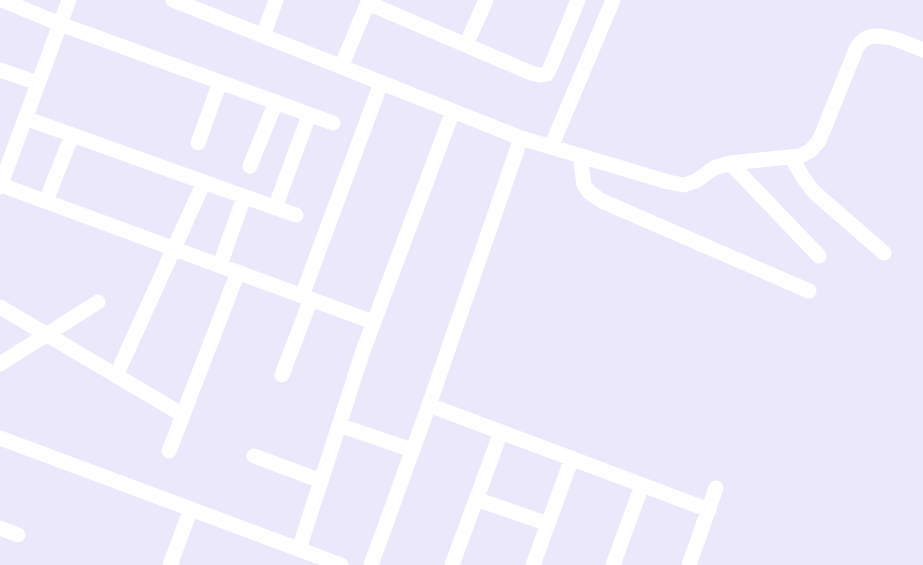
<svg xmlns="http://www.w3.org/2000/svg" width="923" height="565" font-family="Literata,serif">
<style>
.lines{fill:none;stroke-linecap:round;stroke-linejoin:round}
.minor{stroke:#fff;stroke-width:15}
</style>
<rect width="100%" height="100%" fill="#ebe8fc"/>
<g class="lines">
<path class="minor" d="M2 0 60 24 333 123
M173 0 521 138 668 182 684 185 696 181 714 168 730 163 800 156 810 151 819 141 857 47C859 45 862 40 865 39 880 30 908 44 923 50
M368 3 531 73 540 75 547 74 551 66 578 0
M263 36 276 0
M466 45 486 0
M341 67 369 0
M0 70 38 83
M25 118 296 215
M198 143 220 82
M551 147 613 0
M580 156 584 185 590 193 602 201 809 291
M791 157 804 179 814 192 884 253
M730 163 819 256
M250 166 276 102
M1 185 373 322
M0 187 69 0
M46 201 72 135
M275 208 309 115
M220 265 244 197
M302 296 381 83
M0 307 183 415
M0 364 98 302
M282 375 311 299
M116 376 204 182
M429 405 709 510
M339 425 412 450
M0 438 341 565
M169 451 238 272
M254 456 321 481
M476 499 548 524
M0 528 18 535
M299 549 363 351 453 111
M170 565 191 509
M371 565 429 405 521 138
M452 565 501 432
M533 565 572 458
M613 565 642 485
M689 565 716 488"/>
</g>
</svg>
